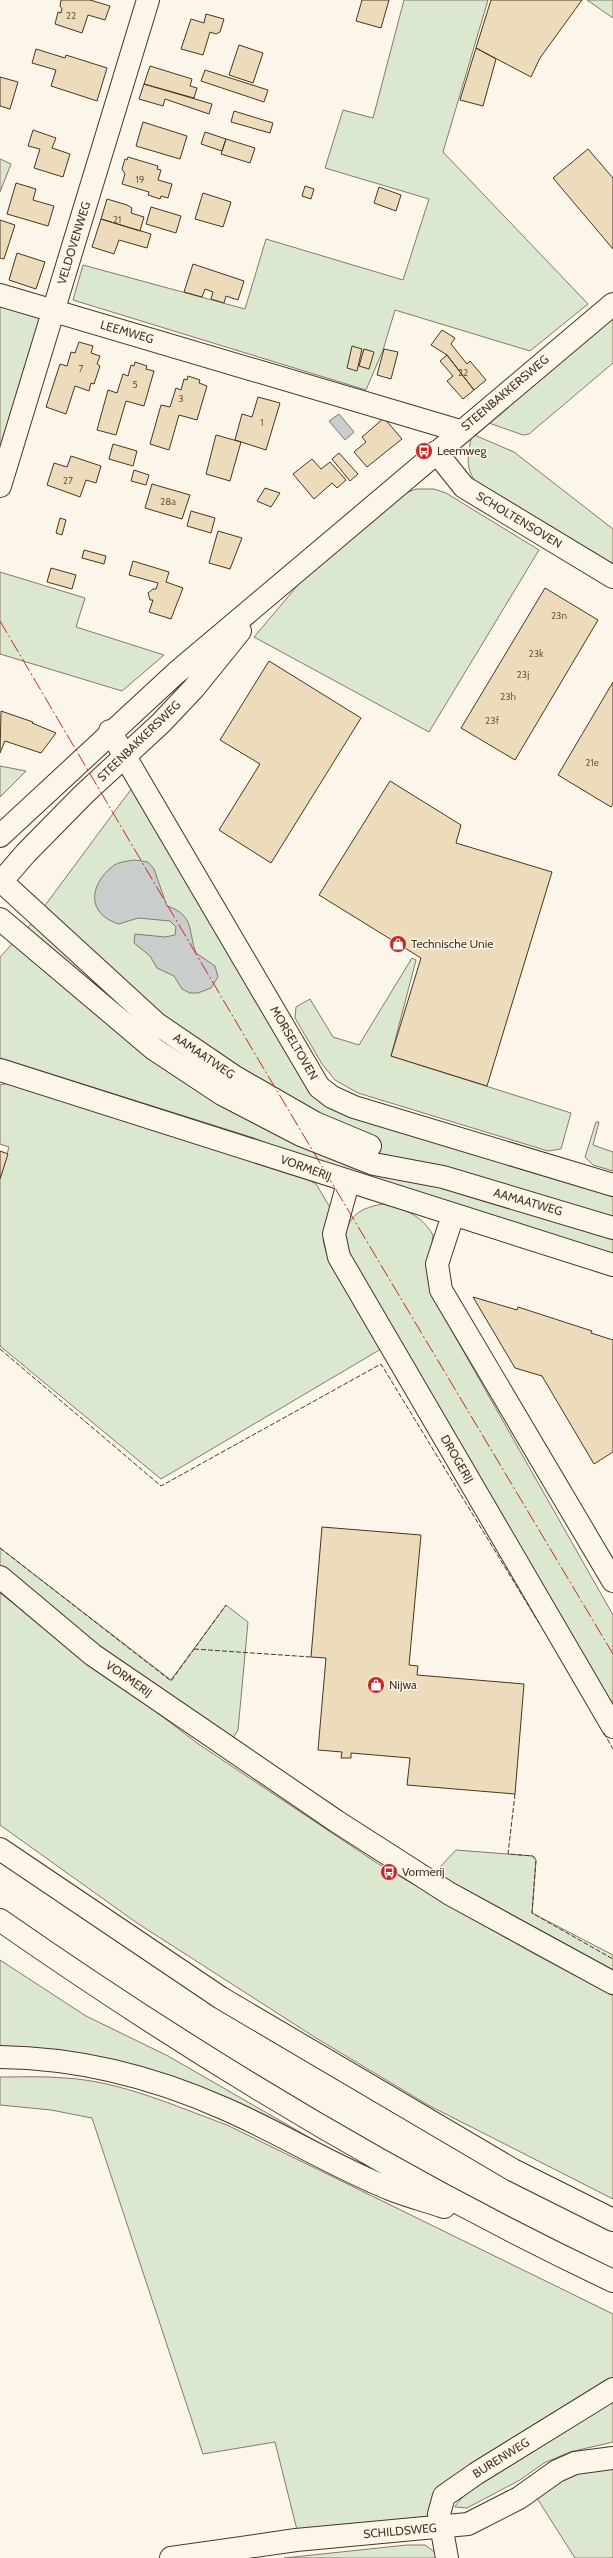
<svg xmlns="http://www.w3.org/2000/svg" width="613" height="2558" font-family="Cabin,sans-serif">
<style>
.green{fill:#dce7d0;stroke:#887966}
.water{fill:#c9cecd;stroke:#887966}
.building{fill:#ecdcbc;stroke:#4a3520}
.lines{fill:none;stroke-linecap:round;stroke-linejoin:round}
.minor-casing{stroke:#4a3520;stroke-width:24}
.major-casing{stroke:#4a3520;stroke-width:24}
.highway-casing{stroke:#4a3520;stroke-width:24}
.minor{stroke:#fbf6e9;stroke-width:22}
.major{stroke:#fbf6e9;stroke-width:22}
.highway{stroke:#fbf6e9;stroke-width:22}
.fence{stroke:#4a3520;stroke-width:1;stroke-dasharray:5 2;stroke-linecap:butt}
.power{stroke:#c62828;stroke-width:1;stroke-dasharray:14 3 2 3;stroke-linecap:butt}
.labels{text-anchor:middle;stroke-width:3;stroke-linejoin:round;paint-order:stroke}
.number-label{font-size:10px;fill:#725f47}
.street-label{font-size:12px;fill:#4a3520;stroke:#fbf6e9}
.poi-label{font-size:12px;fill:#4a3520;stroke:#fbf6e9;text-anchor:start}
</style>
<rect width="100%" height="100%" fill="#fbf6e9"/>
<path class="green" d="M404 0H488L443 152 588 304 530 351 395 310 383 350 366 390 73 300 83 265 245 309 266 239 403 280 429 199 325 168 343 110 373 118Z
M587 0H613V18Z
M0 159 11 164 0 192Z
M0 300 43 313 0 454Z
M613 315V363L529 434 523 435 486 422Z
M472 434 514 452 613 529V567L482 489C464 471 467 458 472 434Z
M416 489H434L446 493 539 550 429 732 254 637 320 559 396 497Z
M0 572 85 598 76 627 164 655 122 691 0 654Z
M0 766 26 771 0 797Z
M135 784 305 1079 613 1193V1254L304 1159 254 1138 0 1058V957L32 923Z
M412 958 416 960 391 1056 571 1113 561 1149 548 1151 358 1093 335 1080 322 1064 295 1018 296 1007 310 999 333 1037 359 1045Z
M8 1083 302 1176 316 1184 331 1209 323 1240 329 1262 381 1349 161 1479 0 1346V1179L9 1147 0 1144V1085Z
M596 1122H599L593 1145 613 1152V1171L593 1165 585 1157Z
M383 1204C405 1209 421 1215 433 1235L430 1257 431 1294 613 1615V1708L344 1249C345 1221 353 1209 383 1204Z
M0 1548 171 1680 226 1605 248 1622 238 1730 231 1741 143 1682 0 1567Z
M0 1593 197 1743 380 1865 529 1951 613 1996V2199L428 2105 316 2038 137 1923 0 1825Z
M456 1850 533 1856 536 1860 532 1913 613 1955V1970L445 1878 441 1874 440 1867Z
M0 1960 86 2016 168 2056 319 2143 211 2093 0 2050Z
M0 2077C21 2077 43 2076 65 2078 120 2081 175 2106 227 2125L613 2314V2382L424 2518 297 2530 275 2442 203 2454 92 2118 51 2110 0 2105Z
M613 2401V2442L570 2452 544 2463 520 2480 467 2508 455 2507C463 2486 586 2417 613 2401Z
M613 2465V2558H575L535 2495 578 2471Z
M407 2545H425L436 2553V2558H284Z"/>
<path class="water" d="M339 414 354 432 345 440 329 421Z
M134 860 148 862 154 869 167 906C195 915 188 932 196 953L215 966 218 977 211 988 198 993H190L182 989 174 976 157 968 150 956 134 943 135 934 165 937 175 935 176 927 170 921 138 918 119 924C86 914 89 885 113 866 118 862 128 861 134 860Z"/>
<path class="building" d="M61 0H90L110 6 105 20 88 15 82 33 55 24 58 12 61 13 62 9 60 6Z
M362 0H389L381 28 356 21Z
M491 0H582L540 58 531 77 476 48Z
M206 14 224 19 220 32 216 34 210 32 203 55 181 49 191 19 204 23Z
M239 45 263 53 253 83 229 75Z
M476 48 496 59 483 106 460 100Z
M36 49 65 58 66 55 107 68 97 101 51 86 56 70 32 63Z
M150 66 192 79 190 86 197 88 194 98 144 84Z
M205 70 268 90 264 102 201 81Z
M0 77 18 82 10 109 0 106Z
M144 84 212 104 209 114 165 99 163 106 139 99Z
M234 111 273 123 270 133 231 122Z
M143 122 187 136 180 159 136 146Z
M33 130 56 138 52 148 70 154 63 177 34 168 40 149 28 146Z
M205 132 226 139 222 151 201 144Z
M226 139 255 148 250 163 221 154Z
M588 149 613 178V249L553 178Z
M128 157 158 166 157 169 161 170 158 180 172 184 168 198 161 196 160 199 148 195 149 192 122 184 125 174 122 169 125 159 127 160Z
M16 183 36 189 33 200 54 206 48 226 7 214Z
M305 186 314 189 311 199 302 196Z
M379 187 401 195 396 211 374 203Z
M203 193 231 202 223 227 195 219Z
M107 199 127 205 132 208 131 213 144 217 140 231 101 219Z
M151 207 181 216 176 233 146 224Z
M101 219 151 234 147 248 119 240 114 254 92 247Z
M0 220 15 225 4 259 0 258Z
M17 253 45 262 36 289 9 280Z
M193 264 244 281 238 300 226 296 224 303 211 299 213 292 205 289 202 297 184 292Z
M442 330 455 338 451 344 467 364 470 361 486 380 474 390 447 355 431 345Z
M79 342 93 346 91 353 100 356 97 364 100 366 94 384 91 383 89 391 75 386 66 414 46 407 60 364 67 366 71 352 75 353Z
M352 346 362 349 357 371 347 368Z
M364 349 374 352 369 369 359 366Z
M384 349 398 352 391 379 377 375Z
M447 355 474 390 463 399 447 381 453 376 440 361Z
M135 362 147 366 146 369 154 371 144 406 126 401 116 435 97 430 108 390 117 393 123 374 128 376 131 365 134 366Z
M188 376 200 380 199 383 207 386 197 420 179 415 169 450 150 444 161 405 170 407 176 388 181 390 184 379 187 380Z
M258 397 280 403 266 450 235 440 242 414 252 417Z
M384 418 402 439 367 467 354 452 366 442 362 437Z
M216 435 241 442 230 481 206 474Z
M113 444 137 451 133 466 109 459Z
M339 453 358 474 350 481 332 459Z
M71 456 101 466 96 483 86 480 80 497 47 485 54 463 67 467Z
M312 459 321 469 330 462 346 480 337 488 332 483 314 499 293 474Z
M134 470 149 475 146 485 131 481Z
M152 484 190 495 182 519 145 508Z
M265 488 280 493 271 507 257 501Z
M191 511 215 518 211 533 187 526Z
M60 518 66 520 62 535 56 533Z
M218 531 242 538 230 569 209 563Z
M84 550 106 556 104 564 82 558Z
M133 561 169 572 166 582 183 588 171 619 149 612 153 600H150L148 593 153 589H156L158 583 129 575Z
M51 568 76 575 72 589 47 582Z
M545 588 598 620 515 760 461 728Z
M269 661 361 718 271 863 219 830 260 764 220 740Z
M613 682V804L611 807 558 775Z
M1 711 33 722 32 723 56 733 41 753 5 741 0 753Z
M390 781 461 825 456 843 552 872 487 1086 391 1056 421 958 319 895Z
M0 1151 8 1154 0 1179Z
M473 1297 517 1310 518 1307 592 1331 591 1333 613 1340V1452L594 1464 542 1376 515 1368Z
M322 1527 421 1535 409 1665 418 1666 417 1675 524 1684 515 1794 407 1785 410 1758 351 1753V1758H341L342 1752 318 1750 326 1658 311 1657Z"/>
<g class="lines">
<g class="minor-casing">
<path id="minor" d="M0 295 460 431
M436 452 464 487 613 577
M0 486 148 0
M110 731 319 1087 332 1097 354 1107 613 1185
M0 836 176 673 613 304
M0 883 26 853 84 794 161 723 194 688 240 631
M0 1070 613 1265
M348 1183 334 1234 339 1257 613 1727
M453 1215 437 1264 441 1290 613 1581
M0 1577 93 1655 336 1821 450 1894 613 1983
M171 2558 296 2540 468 2524 519 2498 557 2471 575 2463 613 2458
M447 2558 439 2514 444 2496 477 2473 613 2389"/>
</g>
<g class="major-casing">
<path id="major" d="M0 880 157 1024 235 1077 315 1123 370 1146
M0 919 154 1049 222 1094 301 1135 374 1164 443 1177 613 1228"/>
</g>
<g class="highway-casing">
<path id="highway" d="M0 1849 221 1998 513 2170 613 2220
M0 1920C195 2056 398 2179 613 2281
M0 2057C76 2058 153 2077 223 2108 281 2133 336 2168 395 2191 411 2197 427 2201 444 2207"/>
</g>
<use href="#minor" class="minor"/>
<use href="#major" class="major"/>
<use href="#highway" class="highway"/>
<path class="fence" d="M0 1349 161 1486 381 1364 539 1623
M0 1548 171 1681 226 1605
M194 1649 311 1657
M604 1733 613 1749
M515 1794 508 1854 533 1856 536 1860 532 1913 613 1959"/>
<path class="power" d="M0 621 258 1059 613 1654"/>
</g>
<defs>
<g id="bus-disc" transform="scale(0.9)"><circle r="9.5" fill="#c62828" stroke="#fbf6e9"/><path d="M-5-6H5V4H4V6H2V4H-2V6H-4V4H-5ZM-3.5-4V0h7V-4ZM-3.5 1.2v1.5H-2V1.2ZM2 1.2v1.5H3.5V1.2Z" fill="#fff"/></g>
<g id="shop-disc" transform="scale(0.9)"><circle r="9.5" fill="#c62828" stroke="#fbf6e9"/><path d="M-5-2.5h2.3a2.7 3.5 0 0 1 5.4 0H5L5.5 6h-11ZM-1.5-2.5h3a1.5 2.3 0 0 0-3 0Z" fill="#fff"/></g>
</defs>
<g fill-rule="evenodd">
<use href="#bus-disc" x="424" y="451"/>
<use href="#shop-disc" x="398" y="944"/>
<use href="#shop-disc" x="376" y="1685"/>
<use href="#bus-disc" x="389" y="1872"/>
</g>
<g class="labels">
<g class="number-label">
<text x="71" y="19">22</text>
<text x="140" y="183">19</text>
<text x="117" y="223">21</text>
<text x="81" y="372">7</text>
<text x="463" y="376">22</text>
<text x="135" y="388">5</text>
<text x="181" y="402">3</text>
<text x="262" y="426">1</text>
<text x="68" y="484">27</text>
<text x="168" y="505">28a</text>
<text x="559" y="619">23n</text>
<text x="536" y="657">23k</text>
<text x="523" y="678">23j</text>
<text x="508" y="700">23h</text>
<text x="492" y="724">23f</text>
<text x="592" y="766">21e</text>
</g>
<g class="street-label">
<text transform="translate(74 243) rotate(-73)" y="4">VELDOVENWEG</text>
<text transform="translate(127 332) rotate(16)" y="4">LEEMWEG</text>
<text transform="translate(505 393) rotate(-40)" y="4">STEENBAKKERSWEG</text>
<text transform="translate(519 520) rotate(31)" y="4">SCHOLTENSOVEN</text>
<text transform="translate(139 741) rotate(-44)" y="4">STEENBAKKERSWEG</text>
<text transform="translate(294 1043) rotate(60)" y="4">MORSELTOVEN</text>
<text transform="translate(204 1056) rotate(34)" y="4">AAMAATWEG</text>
<text transform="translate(306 1168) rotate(20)" y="4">VORMERIJ</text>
<text transform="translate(528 1202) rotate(16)" y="4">AAMAATWEG</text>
<text transform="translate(457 1459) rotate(60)" y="4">DROGERIJ</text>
<text transform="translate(129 1679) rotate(35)" y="4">VORMERIJ</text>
<text transform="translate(501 2458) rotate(-32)" y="4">BURENWEG</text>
<text transform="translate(400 2531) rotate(-5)" y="4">SCHILDSWEG</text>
</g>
<g class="poi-label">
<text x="437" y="455">Leemweg</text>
<text x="411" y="948">Technische Unie</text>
<text x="389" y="1689">Nijwa</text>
<text x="402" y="1876">Vormerij</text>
</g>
</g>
</svg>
